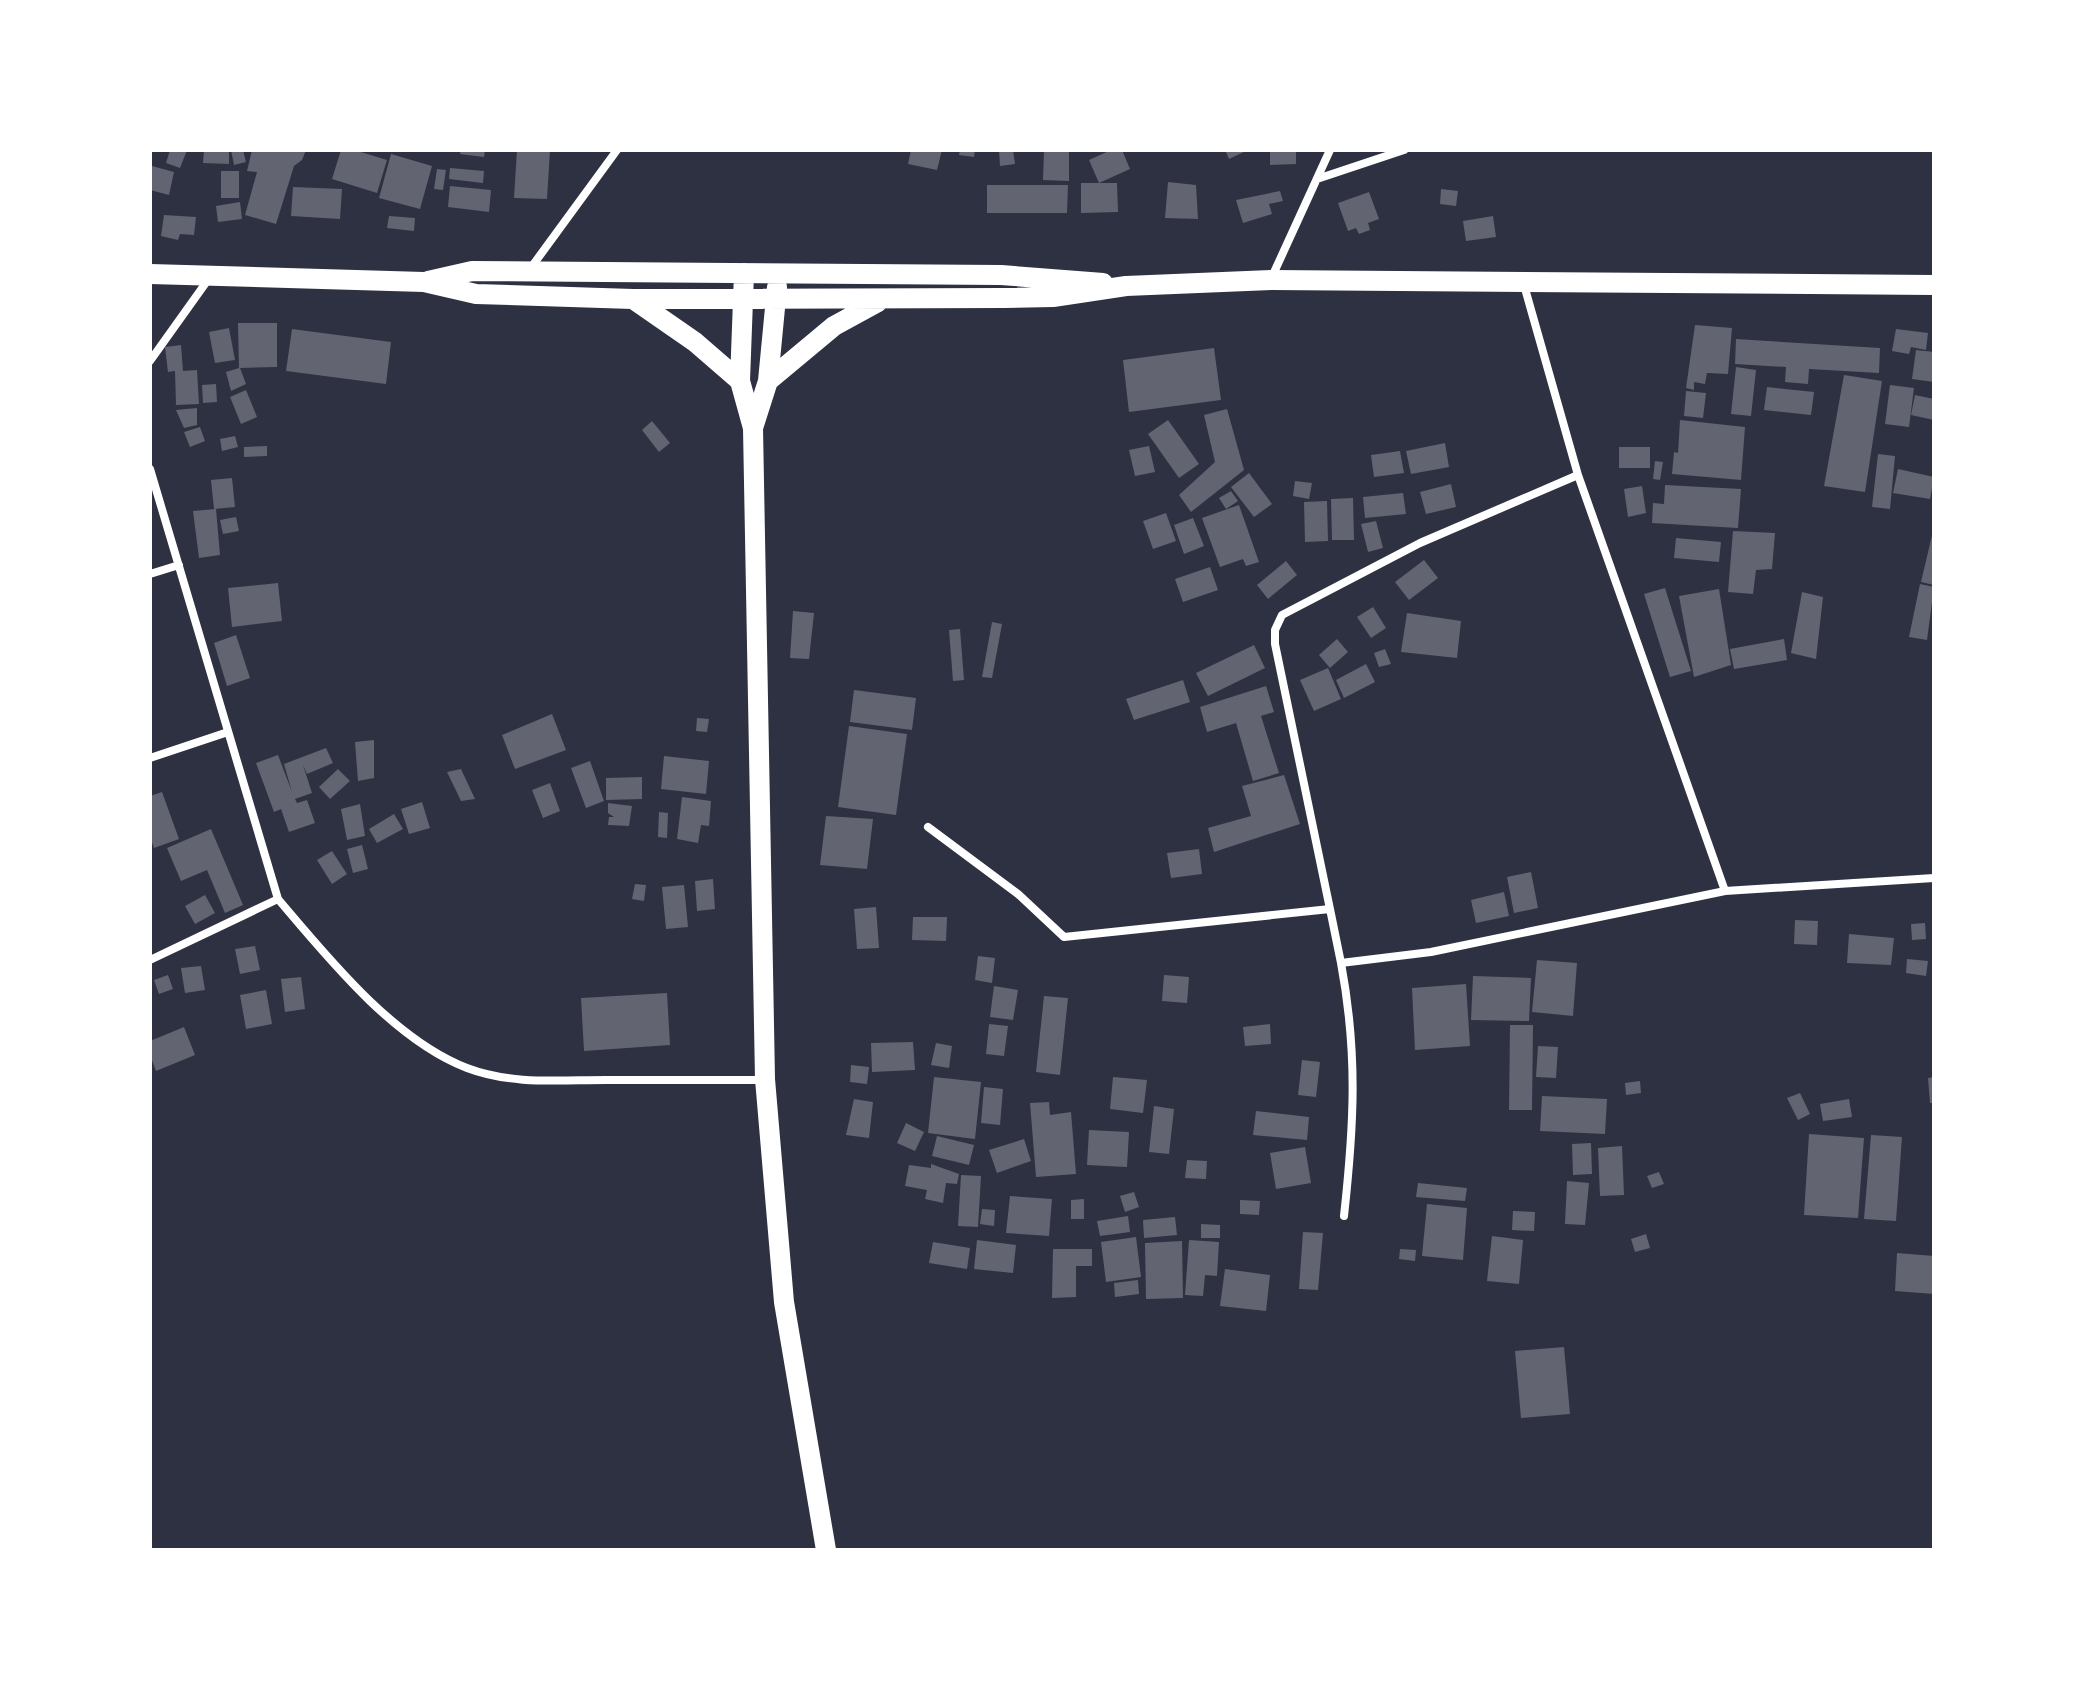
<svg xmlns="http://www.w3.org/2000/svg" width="2084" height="1700" font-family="Commissioner,sans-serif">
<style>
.building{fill:#626471}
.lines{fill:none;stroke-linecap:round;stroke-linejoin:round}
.minor{stroke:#fff;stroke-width:8}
.trunk{stroke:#fff;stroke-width:20}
</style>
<rect width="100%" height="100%" fill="#2d3142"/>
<path class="building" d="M170 150H187L180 168 166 163Z
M204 150H229V164L203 163Z
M231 150H243L246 162 234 165Z
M252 150H306L302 160 294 166 276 224 245 215 257 172 247 171Z
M341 150H354L387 160 377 193 332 179Z
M461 150H485L484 157 460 154Z
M517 150H550L547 199 514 198Z
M911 150H942L937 170 908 164Z
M960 150H975L974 157 959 155Z
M999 150H1013L1015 164 1000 166Z
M1044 150H1069V181L1043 180Z
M1122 150 1130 169 1099 183H1117L1118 212 1081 213V183H1099L1089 160 1111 150Z
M1225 150H1248L1229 159Z
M1270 150H1296V164L1270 165Z
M391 154 432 166 420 209 379 198Z
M152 166 174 172 169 195 150 190Z
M450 168 484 171 483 183 449 179Z
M437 169 446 170 443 190 434 189Z
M221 171H239V198H221Z
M1168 182 1196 185 1198 219 1165 218Z
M987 185H1068L1067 213H987Z
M450 186 491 190 489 212 448 207Z
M293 187 342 189 340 219 291 216Z
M1441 189 1458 191 1456 206 1440 204Z
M1280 191 1283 201 1269 204 1272 214 1243 223 1236 200Z
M1369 192 1379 219 1368 223 1370 230 1359 234 1356 228 1348 231 1338 203Z
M240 202 242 219 218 222 216 206Z
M164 215 196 217 194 235 180 234 178 240 161 236Z
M389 216 415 218 414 231 387 228Z
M1493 216 1496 237 1466 241 1463 221Z
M238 323H277V367L240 368 246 384 231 391 226 372 239 368Z
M1695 325 1732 328 1728 374 1707 373 1705 384 1694 382V390L1686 388Z
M229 328 235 360 215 363 209 332Z
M292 329 391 342 386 384 286 371Z
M1896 329 1928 333 1926 350 1911 347 1909 354 1892 351Z
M1736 339 1880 348 1879 373 1809 369 1808 384 1785 382 1786 367 1735 364Z
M181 345 183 371 197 370 199 404 176 405 175 371 168 372 165 347Z
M1214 348 1221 400 1129 412 1123 360Z
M1916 350 1934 352V382L1912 379Z
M1736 367 1756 370 1751 416 1731 414Z
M1844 375 1882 381 1865 492 1824 486Z
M216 384 217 402 203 403 202 385Z
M1890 385 1914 388 1909 427 1885 424Z
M1767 387 1814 392 1811 415 1764 410Z
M246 390 257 417 241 424 230 397Z
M1686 391 1706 393 1703 418 1684 416Z
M1915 395 1934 399V420L1911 415Z
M197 408V425L184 428 176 410Z
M1227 409 1244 470 1191 512 1179 495 1215 462 1204 415Z
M1168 420 1199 464 1179 478 1148 434Z
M1680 420 1745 427 1741 480 1672 474 1674 452 1678 453Z
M652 421 670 443 659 452 642 430Z
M200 427 205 441 190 447 184 432Z
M235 436 238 447 222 451 220 439Z
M1445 443 1449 467 1411 474 1406 451Z
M267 446V456L244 457V447Z
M1149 446 1155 472 1135 476 1129 450Z
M1619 447H1650V468H1619Z
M1400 451 1404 473 1374 477 1371 455Z
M1878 454 1895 456 1890 509 1872 507Z
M1655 461 1663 462 1660 480 1653 479Z
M1898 469 1934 477 1930 499 1893 493Z
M1249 473 1272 504 1254 517 1231 487Z
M232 478 235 507 214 509 211 480Z
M1295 481 1312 483 1309 499 1293 496Z
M1451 484 1456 507 1426 514 1420 492Z
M1665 485 1741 489 1738 528 1652 523 1653 503 1664 504Z
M1642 486 1646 513 1628 517 1624 489Z
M1231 491 1238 501 1226 509 1219 498Z
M1403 493 1406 514 1365 518 1363 497Z
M1353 498 1354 540H1332L1331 499Z
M1327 501 1328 541 1305 542 1304 502Z
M1239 505 1259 562 1246 566 1243 559 1220 567 1202 518Z
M216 509 220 555 199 558 193 511Z
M1166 513 1176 541 1153 549 1143 521Z
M236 517 239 531 223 534 220 520Z
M1193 518 1204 546 1184 554 1174 525Z
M1376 521 1383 548 1368 552 1361 524Z
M1733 531 1775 533 1772 569 1756 570 1753 594 1728 592Z
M1933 531H1934V585L1921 582Z
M1676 538 1721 542 1719 562 1674 558Z
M1424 560 1438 578 1409 600 1395 582Z
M1286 561 1297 575 1268 599 1257 585Z
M1210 567 1218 590 1183 602 1175 579Z
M278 583 282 621 232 627 228 588Z
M1920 584 1934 587 1927 640 1909 637Z
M1665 588 1691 671 1670 677 1644 594Z
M1719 589 1731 665 1694 677 1679 596Z
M1802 592 1823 597 1816 659 1791 653Z
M1373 607 1386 628 1371 638 1357 617Z
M793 611 814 613 809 659 790 658Z
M1407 613 1461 621 1457 658 1401 652Z
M992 622 1002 624 992 678 982 677Z
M960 629 964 680 953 681 949 630Z
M236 635 250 678 227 686 214 643Z
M1337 639 1348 652 1330 668 1319 655Z
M1784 639 1787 660 1734 669 1730 649Z
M1254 645 1265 668 1208 696 1196 673Z
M1385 649 1391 664 1379 667 1374 653Z
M1366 664 1375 682 1344 698 1336 680Z
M1328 668 1341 699 1314 711 1300 680Z
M1183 680 1190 702 1134 720 1126 699Z
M1266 686 1274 712 1261 716 1279 773 1253 781 1236 723 1207 732 1200 707Z
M854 690 916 698 912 730 850 722Z
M552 714 566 750 515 769 502 735Z
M697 718 709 719 707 732 696 731Z
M849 726 907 734 896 815 838 807Z
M374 740V778L358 781 355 742Z
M326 748 333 763 307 774 303 765 312 793 295 799 297 803 307 800 315 823 289 832 281 809 274 812 256 763 278 755 292 792 284 764Z
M664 756 709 761 706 794 661 789Z
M590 761 604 801 586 808 571 768Z
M338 769 350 781 330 799 319 787Z
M461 769 475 799 461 801 447 772Z
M1284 775 1300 824 1214 852 1208 828 1251 816 1242 786Z
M642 777V799L606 800V778Z
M550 783 560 811 543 818 532 790Z
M162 792 179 839 154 848 150 837V796Z
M682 797 711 801 709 826 701 825 698 843 677 839Z
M422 802 430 828 409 834 401 809Z
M608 803 632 806 629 826 608 825 609 817H614L608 813Z
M360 804 365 836 347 840 341 809Z
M659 812 668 813 667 838 658 837Z
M394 814 403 829 377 843 369 829Z
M826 816 873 819 867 869 820 865Z
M211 829 243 905 225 913 207 870 181 881 167 848Z
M362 845 368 869 353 873 347 849Z
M1199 849 1202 874 1171 878 1167 853Z
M332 851 347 874 332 884 317 860Z
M1531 872 1538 908 1514 913 1507 877Z
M713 879 715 909 697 911 695 881Z
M635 884 646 885 644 901 632 899Z
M684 885 688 927 666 929 662 887Z
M1504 892 1509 916 1476 923 1471 900Z
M205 895 215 913 195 924 185 906Z
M876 907 879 948 857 949 854 909Z
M913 917H947L946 941 912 940Z
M1795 920 1818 921 1817 945 1794 944Z
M1925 923 1926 939 1912 940 1911 924Z
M1849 934 1894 938 1891 965 1847 963Z
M255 946 260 970 240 974 235 949Z
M978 956 995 958 992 983 975 980Z
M1907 959 1928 961 1926 976 1906 973Z
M1537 960 1577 963 1573 1016 1532 1012Z
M201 966 205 990 185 993 181 968Z
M168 975 173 989 159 994 154 980Z
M1164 975 1189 977 1187 1003 1162 1001Z
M1473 976 1531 978 1529 1021 1471 1020Z
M301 977 305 1009 285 1012 281 979Z
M1466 984 1470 1046 1415 1050 1412 988Z
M994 986 1018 990 1013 1020 990 1017Z
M266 990 272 1024 246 1029 240 995Z
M667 993 670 1045 584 1051 581 998Z
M1044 996 1068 998 1060 1075 1036 1072Z
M989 1024 1008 1026 1004 1056 986 1054Z
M1270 1024 1271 1044 1245 1046 1243 1027Z
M1510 1025H1533L1532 1110H1509Z
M184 1027 195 1055 156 1071 150 1055V1041Z
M913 1042 915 1070 872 1072 871 1043Z
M936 1043 952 1046 949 1068 931 1065Z
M1538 1046 1558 1047 1556 1078 1536 1077Z
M1302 1060 1320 1062 1316 1097 1298 1095Z
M851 1065 869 1067 867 1084 850 1082Z
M934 1077 981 1082 975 1139 928 1133Z
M1113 1077 1147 1080 1143 1113 1110 1109Z
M1934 1077V1103H1930L1928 1078Z
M1640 1081 1641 1093 1626 1095 1625 1083Z
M984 1087 1003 1089 1000 1125 981 1123Z
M1800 1093 1810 1114 1798 1120 1787 1098Z
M1542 1096 1607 1099 1605 1134 1540 1131Z
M854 1099 873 1102 869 1138 846 1135Z
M1849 1099 1852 1117 1823 1121 1820 1104Z
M1049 1102 1050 1115 1071 1112 1076 1174 1036 1177 1030 1103Z
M1154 1106 1174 1109 1169 1154 1149 1152Z
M1256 1111 1309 1117 1307 1140 1253 1135Z
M906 1123 924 1132 915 1151 897 1143Z
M1089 1130 1129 1132 1127 1167 1087 1165Z
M1809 1134 1864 1138 1858 1218 1804 1215Z
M1871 1135 1902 1137 1896 1221 1864 1219Z
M937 1136 974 1145 969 1165 932 1156Z
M1024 1139 1031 1161 997 1173 989 1150Z
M1591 1143 1592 1174 1573 1175 1572 1144Z
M1622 1146 1624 1195 1600 1196 1598 1148Z
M1305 1147 1311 1183 1276 1189 1270 1153Z
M1187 1160 1207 1161 1206 1179 1185 1178Z
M931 1164 959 1174 957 1184 946 1183 943 1203 925 1199 927 1190 905 1186 909 1165 931 1168Z
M1659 1172 1664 1184 1652 1188 1647 1176Z
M961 1175 981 1176 978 1227 958 1226Z
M1567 1181 1589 1183 1585 1225 1565 1224Z
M1418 1183 1467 1188 1465 1201 1416 1197Z
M1134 1192 1139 1207 1125 1212 1120 1196Z
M1010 1196 1052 1199 1049 1236 1006 1233Z
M1084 1199V1219H1071V1200Z
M1240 1200 1260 1201 1259 1215 1240 1214Z
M1427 1204 1467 1208 1463 1260 1422 1256Z
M982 1209 995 1210 994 1226 980 1224Z
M1513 1211 1535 1212 1534 1231 1512 1230Z
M1128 1216 1130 1232 1100 1236 1097 1221Z
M1175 1217 1177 1235 1144 1238 1143 1220Z
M1201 1224 1220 1225V1238H1201Z
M1303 1232 1323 1233 1318 1290 1299 1289Z
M1646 1234 1650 1248 1635 1252 1631 1239Z
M1492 1236 1523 1240 1519 1284 1487 1281Z
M1136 1237 1141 1277 1106 1282 1101 1242Z
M977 1240 1016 1245 1013 1273 974 1269Z
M1189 1240 1219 1242 1217 1276 1205 1275 1203 1296 1185 1295Z
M1182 1241 1183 1298 1146 1299 1145 1243Z
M933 1242 970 1248 967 1269 929 1263Z
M1053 1249H1092V1266H1076V1297L1052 1298Z
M1400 1249 1416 1250 1415 1261 1399 1259Z
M1897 1253 1934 1256V1294L1895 1291Z
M1225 1269 1270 1275 1266 1311 1220 1306Z
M1138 1280 1139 1294 1115 1297 1114 1283Z
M1564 1347 1570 1414 1521 1418 1515 1351Z"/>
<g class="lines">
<path class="minor" d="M1317 179 1404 150
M530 269 617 150
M1271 279 1330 150
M1524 285 1578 475 1725 891
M150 361 210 277
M150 469 278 899C328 958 394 1040 467 1068 512 1085 559 1080 606 1080 659 1080 711 1080 764 1080
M150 574 179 565
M150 758 228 732
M928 827 1018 894 1064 937 1330 909 1341 963 1431 952 1725 891 1934 878
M1330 909 1275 644V630L1282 615 1420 543 1578 475
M150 960 278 899
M1341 963C1358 1054 1354 1125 1344 1216"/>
<path class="trunk" d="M744 273 740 381 753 428 765 1079 784 1302 826 1550
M150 274 424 282 476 294 633 299 1004 298 1053 297 1126 286 1271 280 1934 285
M428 281 472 271 1001 275 1103 283
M633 299 695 342 740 381
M768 381 834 326 878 302
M753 428 768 381 777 287"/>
</g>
<rect width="2084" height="1700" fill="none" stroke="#ffffff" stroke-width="304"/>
</svg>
